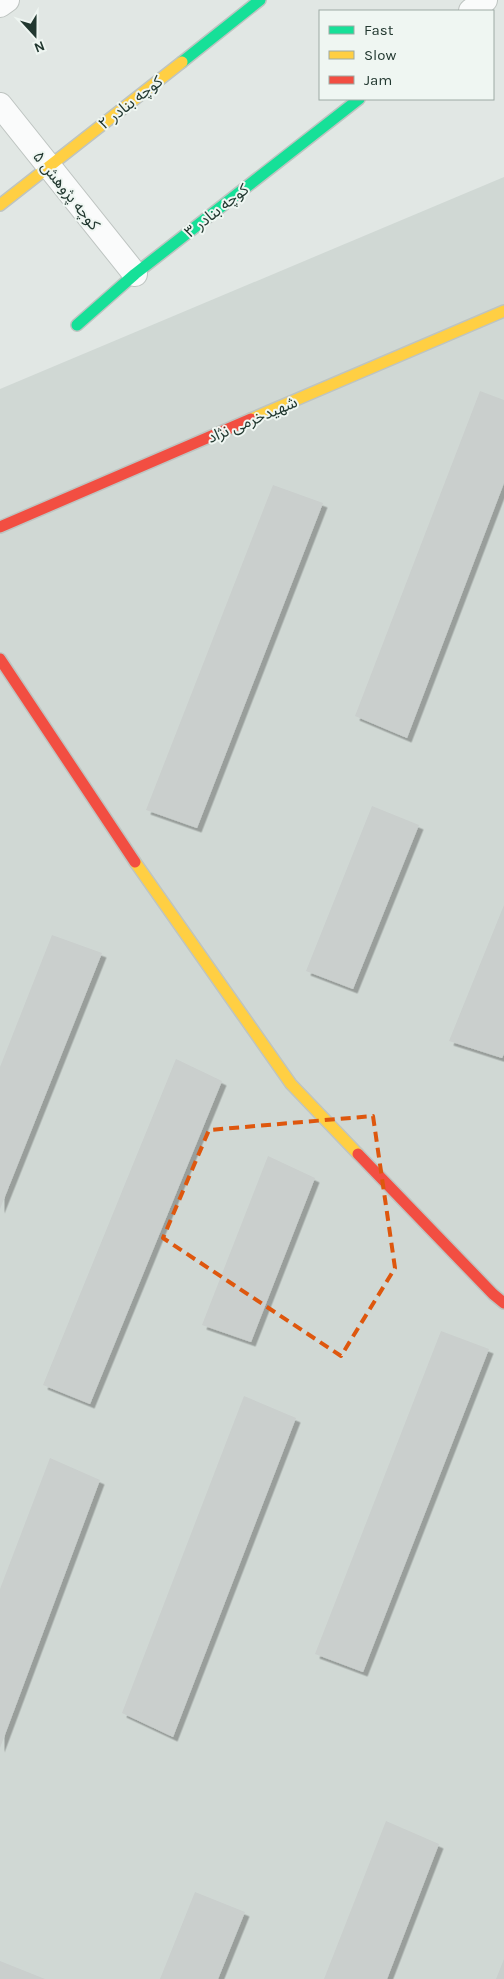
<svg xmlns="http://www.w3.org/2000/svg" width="504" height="1979" font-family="Karla,'Noto Sans Arabic',sans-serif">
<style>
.built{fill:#d0d8d4}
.building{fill:#cacfcd;filter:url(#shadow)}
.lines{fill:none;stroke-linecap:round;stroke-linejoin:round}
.street-casing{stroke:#bec4c1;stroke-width:26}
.fast-casing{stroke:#bec4c1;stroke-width:14}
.slow-casing{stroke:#bec4c1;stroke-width:14}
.jam-casing{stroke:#bec4c1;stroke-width:14}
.street{stroke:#fafbfb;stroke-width:24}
.fast{stroke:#16e098;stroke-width:11}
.slow{stroke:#ffcf43;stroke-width:11}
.jam{stroke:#f24e42;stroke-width:11}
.marked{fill:none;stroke:#de570e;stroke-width:4;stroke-dasharray:10 6;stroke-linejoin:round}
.labels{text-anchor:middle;stroke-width:4;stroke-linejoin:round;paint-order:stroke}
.street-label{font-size:16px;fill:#223830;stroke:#eff6f2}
</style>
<defs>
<filter id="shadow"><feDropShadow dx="4.5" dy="4.5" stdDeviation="0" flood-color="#0004"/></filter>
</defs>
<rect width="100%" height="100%" fill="#e1e7e4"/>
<path class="built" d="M504 177V1979H0V389Z"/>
<path class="building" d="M480 391 504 400V483L407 738 355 716Z
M273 485 323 503 197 828 146 810Z
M372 806 419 825 353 989 306 971Z
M504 905V1054L502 1058 449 1041Z
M52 935 102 953 0 1209V1067Z
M176 1059 222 1081 90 1404 43 1385Z
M268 1156 315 1178 251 1342 202 1325Z
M441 1331 489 1349 363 1672 315 1654Z
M244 1396 296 1418 173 1737 122 1713Z
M50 1458 100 1480 0 1748V1589Z
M386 1821 439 1844 387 1979H324Z
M195 1892 245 1912 218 1979H160Z
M504 1959V1979H496Z
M0 1961 45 1979H0Z"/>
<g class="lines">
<g class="street-casing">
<path id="street" d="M0 5 7 0
M471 11 485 0
M0 105 135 274"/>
</g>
<g class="fast-casing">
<path id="fast" d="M182 62 260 0
M77 325 135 274 359 99"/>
</g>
<g class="slow-casing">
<path id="slow" d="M0 205 182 62
M251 419 504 311
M135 862 291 1084 358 1154"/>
</g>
<g class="jam-casing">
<path id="jam" d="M0 527 251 419
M0 659 135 862
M358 1154 493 1294 504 1303"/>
</g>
<use href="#street" class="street"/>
<use href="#fast" class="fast"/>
<use href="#slow" class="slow"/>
<use href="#jam" class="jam"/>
</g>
<path class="marked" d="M373 1116 395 1268 341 1356 163 1238 209 1130Z"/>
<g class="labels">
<g class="street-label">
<text transform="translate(130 102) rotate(-38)" y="6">کوچه بنادر ۲</text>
<text transform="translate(67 190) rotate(51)" y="6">کوچه پژوهش ۵</text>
<text transform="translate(216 210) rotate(-38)" y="6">کوچه بنادر ۳</text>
<text transform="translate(252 419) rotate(-23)" y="6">شهیدخرمی نژاد</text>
</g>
</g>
<rect x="319" y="10" width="175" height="90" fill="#eff6f2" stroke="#9daaa4"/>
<rect x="329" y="26" width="25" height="8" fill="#16e098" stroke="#9daaa4"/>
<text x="364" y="35" font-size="15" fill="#223830">Fast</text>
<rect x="329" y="51" width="25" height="8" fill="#ffcf43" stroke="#9daaa4"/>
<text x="364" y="60" font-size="15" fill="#223830">Slow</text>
<rect x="329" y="76" width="25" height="8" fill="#f24e42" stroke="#9daaa4"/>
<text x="364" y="85" font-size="15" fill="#223830">Jam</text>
<g transform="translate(35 35) rotate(159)" stroke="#eff6f2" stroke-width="4" paint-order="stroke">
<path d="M0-4L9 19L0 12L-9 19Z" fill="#223830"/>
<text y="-8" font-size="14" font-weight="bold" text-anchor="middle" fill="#223830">N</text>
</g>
</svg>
